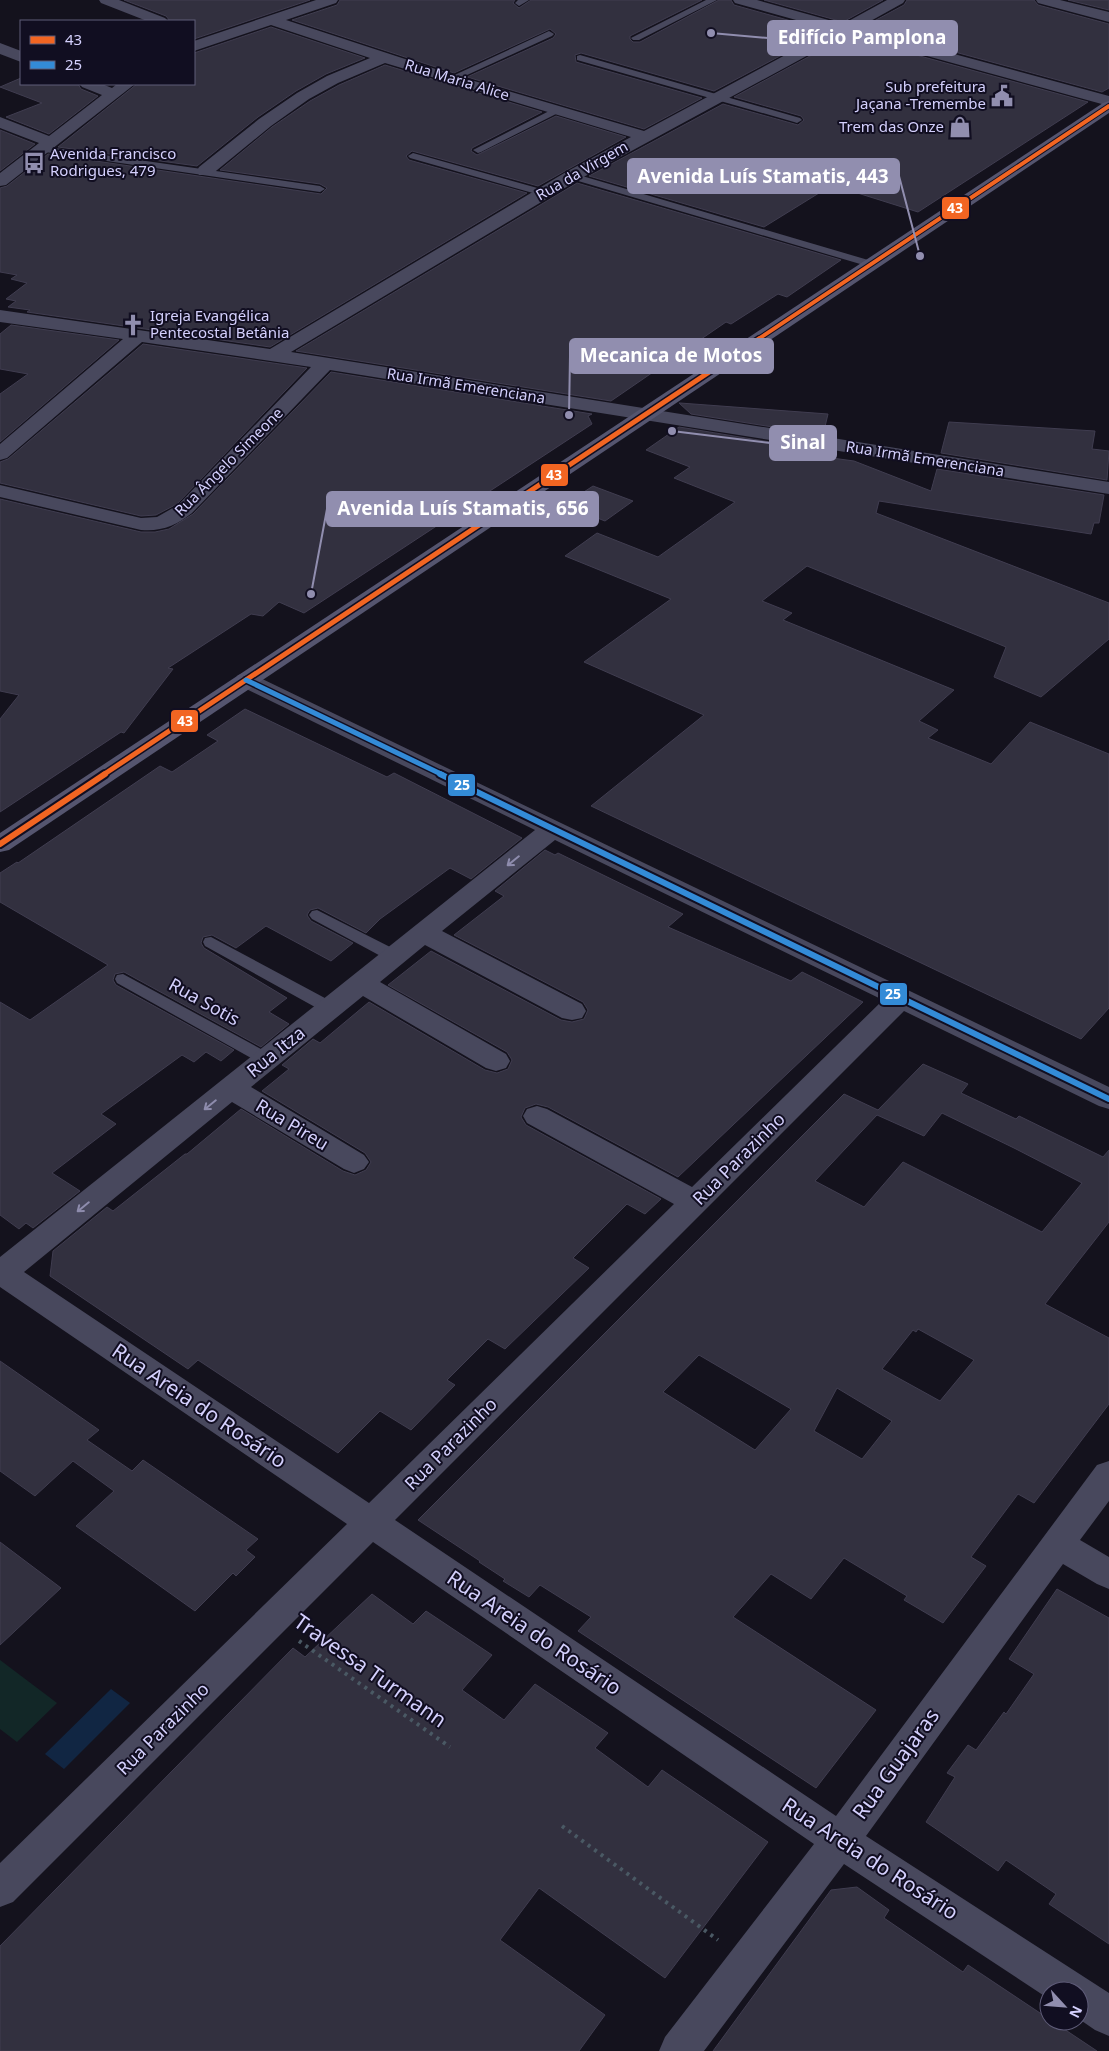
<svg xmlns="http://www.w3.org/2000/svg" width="1109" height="2051" font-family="'Noto Sans',sans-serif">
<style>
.green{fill:#122727}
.water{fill:#112643}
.building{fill:#32303f;stroke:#403d50;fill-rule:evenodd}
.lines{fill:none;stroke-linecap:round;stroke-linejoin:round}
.path{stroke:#4a5964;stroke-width:4;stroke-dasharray:3 5;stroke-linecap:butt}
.service{fill:#48485d;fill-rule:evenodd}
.minor{fill:#48485d;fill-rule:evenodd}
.secondary{fill:#55556f;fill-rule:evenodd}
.bus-1-far2-casing{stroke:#110e21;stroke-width:6}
.bus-1-far1-casing{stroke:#110e21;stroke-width:8}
.bus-1-casing{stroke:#110e21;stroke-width:10}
.bus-2-far1-casing{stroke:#110e21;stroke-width:8}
.bus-2-casing{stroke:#110e21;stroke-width:10}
.bus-1-far2{stroke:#f26522;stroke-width:4}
.bus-1-far1{stroke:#f26522;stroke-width:5}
.bus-1{stroke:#f26522;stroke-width:6}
.bus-2-far1{stroke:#338bd7;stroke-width:5}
.bus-2{stroke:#338bd7;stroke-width:6}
.oneway{stroke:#8e8cad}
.labels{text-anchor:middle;stroke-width:4;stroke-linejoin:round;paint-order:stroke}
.far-street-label{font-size:15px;fill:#d4d0fd;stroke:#110e21}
.far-poi-label{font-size:15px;fill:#d4d0fd;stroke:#110e21;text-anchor:end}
.street-label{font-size:18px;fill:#d4d0fd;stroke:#110e21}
.near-street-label{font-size:21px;fill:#d4d0fd;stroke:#110e21}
.leader{fill:none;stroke:#918eaf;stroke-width:2}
.callout-dot{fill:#918eaf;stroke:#110e21;stroke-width:2}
.callout{fill:#918eaf;stroke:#918eaf;stroke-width:2}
.callout-label{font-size:19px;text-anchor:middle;font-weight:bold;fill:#fff}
.line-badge{stroke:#110e21;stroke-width:2}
.badge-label{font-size:14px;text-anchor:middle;font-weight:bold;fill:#fff}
</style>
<rect width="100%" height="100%" fill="#14121d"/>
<path class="green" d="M0 1660 57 1703 17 1742 0 1729Z"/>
<path class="water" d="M111 1689 130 1703 64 1769 45 1754Z"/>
<path class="building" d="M124 0H310L194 39V21H170L166 16Z
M340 0H515L513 3 519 8 531 0H702L630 36V39L633 42H640L719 0H731L734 5 827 31 714 91 581 53 575 55 576 62 702 98 644 129 467 77 553 38 556 34 550 29 454 73 292 20 337 5Z
M764 0H883L843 22Z
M907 0H1034L1038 5 1109 24V88L1102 92 863 27 904 5Z
M1068 0H1109V10Z
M271 27 365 58 326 74 296 91 258 117 197 166 58 147 137 84H194V53Z
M847 36 1088 102 918 212 832 185 764 227 589 176 723 104 798 125 804 120 801 116 734 97Z
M385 65 542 112 472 148 471 151 477 155 556 116 626 137 538 186 412 151 406 156 409 160 527 193 270 347 27 312 30 310 8 307 16 301 6 299 27 283 11 279 17 275 0 272V188L7 186 48 154 321 194 327 188 320 184 220 170 272 127 310 101 339 85Z
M21 78V84H78L81 89 98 96 49 134 6 117 42 103 0 87Z
M0 130 35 144 0 171Z
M577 183 841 260 787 297 778 294 731 324 726 322 611 401 296 351Z
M11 325 119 340 0 442V394L28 374 0 369V334Z
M143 344 307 368 177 504 156 515 141 516 0 483V462L8 459Z
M331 372 592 414 588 416 592 424 304 613 279 602 263 616 251 614 168 668 173 669 124 733 121 732 0 812V719L19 695 0 691V499L141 532H155L169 529 193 514Z
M679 403H680L828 414 823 435 691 414Z
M949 422 1095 431 1092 449 1109 451 1107 480 941 453Z
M679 427 819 450 817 456 854 461 931 491 937 469 1104 495 1099 523H1094L1091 534 879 501 876 513 1109 603V639L1041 697 994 677 1006 647 807 566 762 601 792 613 783 620 954 690 919 721 938 730 928 738 991 764 1030 722 1109 754V1008L1081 1039 591 806 704 715 584 662 671 599 565 556 597 533 658 557 735 502 674 478 690 467 646 450Z
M593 486 633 501 605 521 564 505Z
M245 709 387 777 394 773 522 838 471 879 450 868 380 919 366 933 318 908 310 910 307 915 311 921 353 943 331 961 266 926 236 948 212 935 203 937 201 943 204 948 287 998 269 1012 289 1024 261 1047 124 972 115 974 113 980 116 985 234 1050 221 1061 206 1052 194 1062 182 1055 101 1114 116 1124 52 1173 80 1191 33 1228 26 1223 19 1229 0 1215V1002L30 1020 108 965 0 902V873L17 862 18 863 160 766 172 772 218 741 207 735Z
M545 850 555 855 558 853 683 914 668 927 791 981 802 972 863 1002 678 1177 548 1107 536 1104 525 1108 521 1117 526 1125 661 1199 645 1214 627 1204 573 1258 589 1268 505 1349 488 1339 447 1380 455 1385 411 1430 380 1411 338 1453 198 1360 188 1369 50 1276 53 1251 107 1207 113 1211 185 1154H187L241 1109 343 1171 355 1175 366 1170 371 1162 365 1153 262 1091 289 1069 282 1065 313 1039 320 1043 369 1002 485 1070 497 1073 508 1069 512 1060 507 1052 388 985 431 951 561 1020 572 1022 584 1019 588 1010 583 1002 454 935 504 896 495 891Z
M923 1064 968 1084 961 1093 1016 1119 1019 1116 1103 1157 1109 1150V1222L1045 1304 1109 1338V1404L1034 1503 1018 1494 971 1557 986 1566 943 1623 904 1600 907 1596 844 1558 811 1599 771 1574 733 1617 876 1710 816 1788 578 1631 591 1617 540 1585 529 1597 503 1581 505 1579 479 1562 480 1561 418 1520 844 1094 878 1110ZM942 1113 1014 1148 1082 1183 1042 1232 903 1162 864 1207 815 1181 877 1115 924 1136ZM918 1329 974 1360 940 1401 882 1369 913 1330 916 1332ZM699 1355 791 1409 755 1450 663 1392ZM837 1388 892 1421 862 1459 814 1431Z
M0 1361 99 1430 87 1440 132 1471 143 1460 258 1539 246 1550 255 1557 236 1576 233 1573 195 1611 76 1526 114 1491 73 1461 35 1496 0 1471Z
M0 1542 61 1588 0 1645Z
M1057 1589 1109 1618V1944L1049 1904 1056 1894 1006 1860 998 1871 926 1822 955 1777 947 1773 968 1745 976 1750 1004 1712 1006 1714 1034 1674 1009 1659Z
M372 1594 413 1624 426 1611 492 1655 462 1690 504 1720 535 1684 608 1733 595 1748 648 1787 662 1770 768 1842 665 1978 539 1888 500 1940 605 2015 579 2051H0V1946L293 1648 305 1657Z
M857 1887 889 1910 884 1918 963 1972 968 1965 1049 2019V2021H1052L1097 2051H713L831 1890Z"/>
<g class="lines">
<path class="path" d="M299 1641 450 1747
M562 1826 718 1940"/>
<path class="service" d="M518 0H529L519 6 515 3Z
M706 0H717L639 40H633L631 38Z
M549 31 554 34 552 36 454 81H448L446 79Z
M580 55 800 118 802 120 797 123 794 122 577 60V56Z
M557 107 560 108V112L481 152 478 153 473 150Z
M41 146 320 186 325 189 320 192 38 151V147Z
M413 153 548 191 549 193 544 196 540 195 410 158 408 156Z
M572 173 875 262 876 264 875 266H867L568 178V174Z
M317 910 400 952 402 956 400 960 394 961 388 960 312 919 309 915 312 911Z
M211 937 336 1004 338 1008 336 1012 330 1013 324 1012 205 946 203 942 205 938Z
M123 974 272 1055 274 1059 272 1063 266 1065 260 1063 117 983 115 979 117 975Z"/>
<path class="minor" d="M99 0H119L165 18 168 21H147L101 3Z
M316 0H338L336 3 286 20 457 76 644 131 832 30 735 3 733 0H757L843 24 887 0H905L903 3 858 28 1109 96V106L847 34 578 180 291 352 1109 482V494L330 370 192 513C177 525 161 532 141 530L0 497V485L141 518 157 517 178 505 311 367 142 342 7 458 0 460V444L123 339 0 322V310L270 349 566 172 631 137 385 63 338 83 309 99 271 126 211 175H199L197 171 199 167 259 119 297 93 327 76 370 58 271 25 194 51V41Z
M1036 0H1060L1109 12V22L1038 3Z
M0 43 21 51V62L0 54Z
M80 84H102L112 88 117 84H135L6 185 0 186V173L39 143 0 128V117L49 136 102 95 82 87Z
M246 673 254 675 1109 1087V1109L1099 1106 904 1011 395 1520 836 1816 1097 1465 1109 1461V1501L1080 1540 1109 1557V1589L1097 1584 1063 1564 866 1836 1109 1993V2036L1095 2030 1079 2019V1991H1049V1999L844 1864 704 2051H659L665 2037 814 1844 373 1542 13 1902 0 1907V1863L347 1524 0 1287V1257L535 830 238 685 234 680 238 675ZM555 840 883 1000 692 1187 547 1109 537 1106 527 1109 523 1116 527 1123 674 1204 369 1503 24 1272 232 1102 344 1169 354 1173 364 1169 369 1162 364 1155 251 1087 363 996 486 1068 496 1071 506 1068 510 1061 506 1054 380 982 425 945 562 1018 572 1020 582 1018 586 1011 582 1004 442 931Z"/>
<path class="secondary" d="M1109 101V113L9 850 0 852V833L1103 103Z"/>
<g class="bus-1-far2-casing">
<path id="bus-1-far2" d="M757 340 1109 106"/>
</g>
<g class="bus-1-far1-casing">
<path id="bus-1-far1" d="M103 775 759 339"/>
</g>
<g class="bus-1-casing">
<path id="bus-1" d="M0 844 105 774"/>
</g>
<g class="bus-2-far1-casing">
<path id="bus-2-far1" d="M246 680 443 775"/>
</g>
<g class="bus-2-casing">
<path id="bus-2" d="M440 774 1109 1099"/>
</g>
<use href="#bus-1-far2" class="bus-1-far2"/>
<use href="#bus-1-far1" class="bus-1-far1"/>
<use href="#bus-1" class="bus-1"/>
<use href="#bus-2-far1" class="bus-2-far1"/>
<use href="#bus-2" class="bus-2"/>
</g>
<defs><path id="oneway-shaft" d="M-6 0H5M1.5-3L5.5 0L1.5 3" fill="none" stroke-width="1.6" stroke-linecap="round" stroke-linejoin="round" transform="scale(1.25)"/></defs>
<g class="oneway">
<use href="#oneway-shaft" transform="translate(513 861) rotate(141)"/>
<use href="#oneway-shaft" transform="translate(210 1105) rotate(141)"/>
<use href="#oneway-shaft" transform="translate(83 1207) rotate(141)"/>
</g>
<defs>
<g id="civic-bare" transform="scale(1.725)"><path d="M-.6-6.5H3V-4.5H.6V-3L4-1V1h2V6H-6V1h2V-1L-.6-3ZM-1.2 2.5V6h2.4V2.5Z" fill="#918eaf" stroke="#110e21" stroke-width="2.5" paint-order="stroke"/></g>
<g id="shop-bare" transform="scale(1.725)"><path d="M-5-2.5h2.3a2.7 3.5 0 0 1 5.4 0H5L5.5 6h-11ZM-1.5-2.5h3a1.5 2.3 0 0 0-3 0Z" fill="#918eaf" stroke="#110e21" stroke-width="2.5" paint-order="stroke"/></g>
<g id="bus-bare" transform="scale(1.725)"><path d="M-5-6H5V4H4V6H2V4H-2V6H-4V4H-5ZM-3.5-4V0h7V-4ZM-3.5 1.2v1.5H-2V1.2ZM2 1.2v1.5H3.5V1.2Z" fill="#918eaf" stroke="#110e21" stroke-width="2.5" paint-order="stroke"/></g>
<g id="church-bare" transform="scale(1.725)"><path d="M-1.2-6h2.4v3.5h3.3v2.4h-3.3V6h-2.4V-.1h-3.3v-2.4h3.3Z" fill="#918eaf" stroke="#110e21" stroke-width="2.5" paint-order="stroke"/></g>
</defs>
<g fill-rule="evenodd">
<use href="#civic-bare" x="1002" y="96"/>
<use href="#shop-bare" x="960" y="127"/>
<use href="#bus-bare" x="34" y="163"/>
<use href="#church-bare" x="133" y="325"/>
</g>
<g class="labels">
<g class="far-street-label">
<text transform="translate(457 80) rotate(17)" y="5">Rua Maria Alice</text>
<text transform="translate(582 171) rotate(-30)" y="5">Rua da Virgem</text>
<text transform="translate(466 386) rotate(9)" y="5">Rua Irmã Emerenciana</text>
<text transform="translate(925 459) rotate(9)" y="5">Rua Irmã Emerenciana</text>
<text transform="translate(229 462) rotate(-45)" y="5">Rua Ângelo Simeone</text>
</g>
<g class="far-poi-label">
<text x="986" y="92">Sub prefeitura<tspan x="986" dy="17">Jaçana -Tremembe</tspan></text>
<text x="944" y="132">Trem das Onze</text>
<text x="50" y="159" text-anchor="start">Avenida Francisco<tspan x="50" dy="17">Rodrigues, 479</tspan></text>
<text x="150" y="321" text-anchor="start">Igreja Evangélica<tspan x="150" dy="17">Pentecostal Betânia</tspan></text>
</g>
<g class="street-label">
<text transform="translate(204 1002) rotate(29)" y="6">Rua Sotis</text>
<text transform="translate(276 1052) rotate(-39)" y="6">Rua Itza</text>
<text transform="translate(292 1125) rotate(31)" y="6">Rua Pireu</text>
<text transform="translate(739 1159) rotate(-45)" y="6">Rua Parazinho</text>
<text transform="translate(451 1444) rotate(-45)" y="6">Rua Parazinho</text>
<text transform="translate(163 1729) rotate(-45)" y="6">Rua Parazinho</text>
</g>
<g class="near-street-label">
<text transform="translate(199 1406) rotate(34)" y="7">Rua Areia do Rosário</text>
<text transform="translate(534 1633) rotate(34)" y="7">Rua Areia do Rosário</text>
<text transform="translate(370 1671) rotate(35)" y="7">Travessa Turmann</text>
<text transform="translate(896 1764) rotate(-54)" y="7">Rua Guajaras</text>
<text transform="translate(870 1859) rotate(33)" y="7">Rua Areia do Rosário</text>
</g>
</g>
<path class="leader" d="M711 33L768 38M920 256L899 176M569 415L570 356M672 431L770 443M311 594L327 509"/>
<g class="callout-dot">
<circle cx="711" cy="33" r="5"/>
<circle cx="920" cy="256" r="5"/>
<circle cx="569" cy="415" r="5"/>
<circle cx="672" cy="431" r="5"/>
<circle cx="311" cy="594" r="5"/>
</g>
<g class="callout">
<rect x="768" y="21" width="189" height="34" rx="5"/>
<rect x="628" y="159" width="271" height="34" rx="5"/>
<rect x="570" y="339" width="203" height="34" rx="5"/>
<rect x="770" y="426" width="66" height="34" rx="5"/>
<rect x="327" y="492" width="271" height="34" rx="5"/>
</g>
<g class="callout-label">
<text x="862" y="44">Edifício Pamplona</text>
<text x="763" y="183">Avenida Luís Stamatis, 443</text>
<text x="671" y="362">Mecanica de Motos</text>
<text x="803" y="449">Sinal</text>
<text x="463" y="515">Avenida Luís Stamatis, 656</text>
</g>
<g class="line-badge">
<rect x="941" y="196" width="29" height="24" rx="5" fill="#f26522"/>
<rect x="540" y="463" width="29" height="24" rx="5" fill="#f26522"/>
<rect x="170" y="709" width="29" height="24" rx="5" fill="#f26522"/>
<rect x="447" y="773" width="29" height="24" rx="5" fill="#338bd7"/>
<rect x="879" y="982" width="29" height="24" rx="5" fill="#338bd7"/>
</g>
<g class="badge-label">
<text x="955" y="213">43</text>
<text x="554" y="480">43</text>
<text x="185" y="726">43</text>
<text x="462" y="790">25</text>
<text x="893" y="999">25</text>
</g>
<rect x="20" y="20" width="175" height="65" fill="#110e21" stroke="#5f5c79"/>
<rect x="30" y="36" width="25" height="8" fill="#f26522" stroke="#5f5c79"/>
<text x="65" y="45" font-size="15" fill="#d4d0fd">43</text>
<rect x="30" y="61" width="25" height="8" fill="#338bd7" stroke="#5f5c79"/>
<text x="65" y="70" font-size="15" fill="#d4d0fd">25</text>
<g transform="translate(1064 2006) rotate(116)"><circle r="24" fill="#110e21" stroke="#5f5c79"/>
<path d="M0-4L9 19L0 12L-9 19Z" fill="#918eaf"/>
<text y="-8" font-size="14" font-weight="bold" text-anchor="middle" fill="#d4d0fd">N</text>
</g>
</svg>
